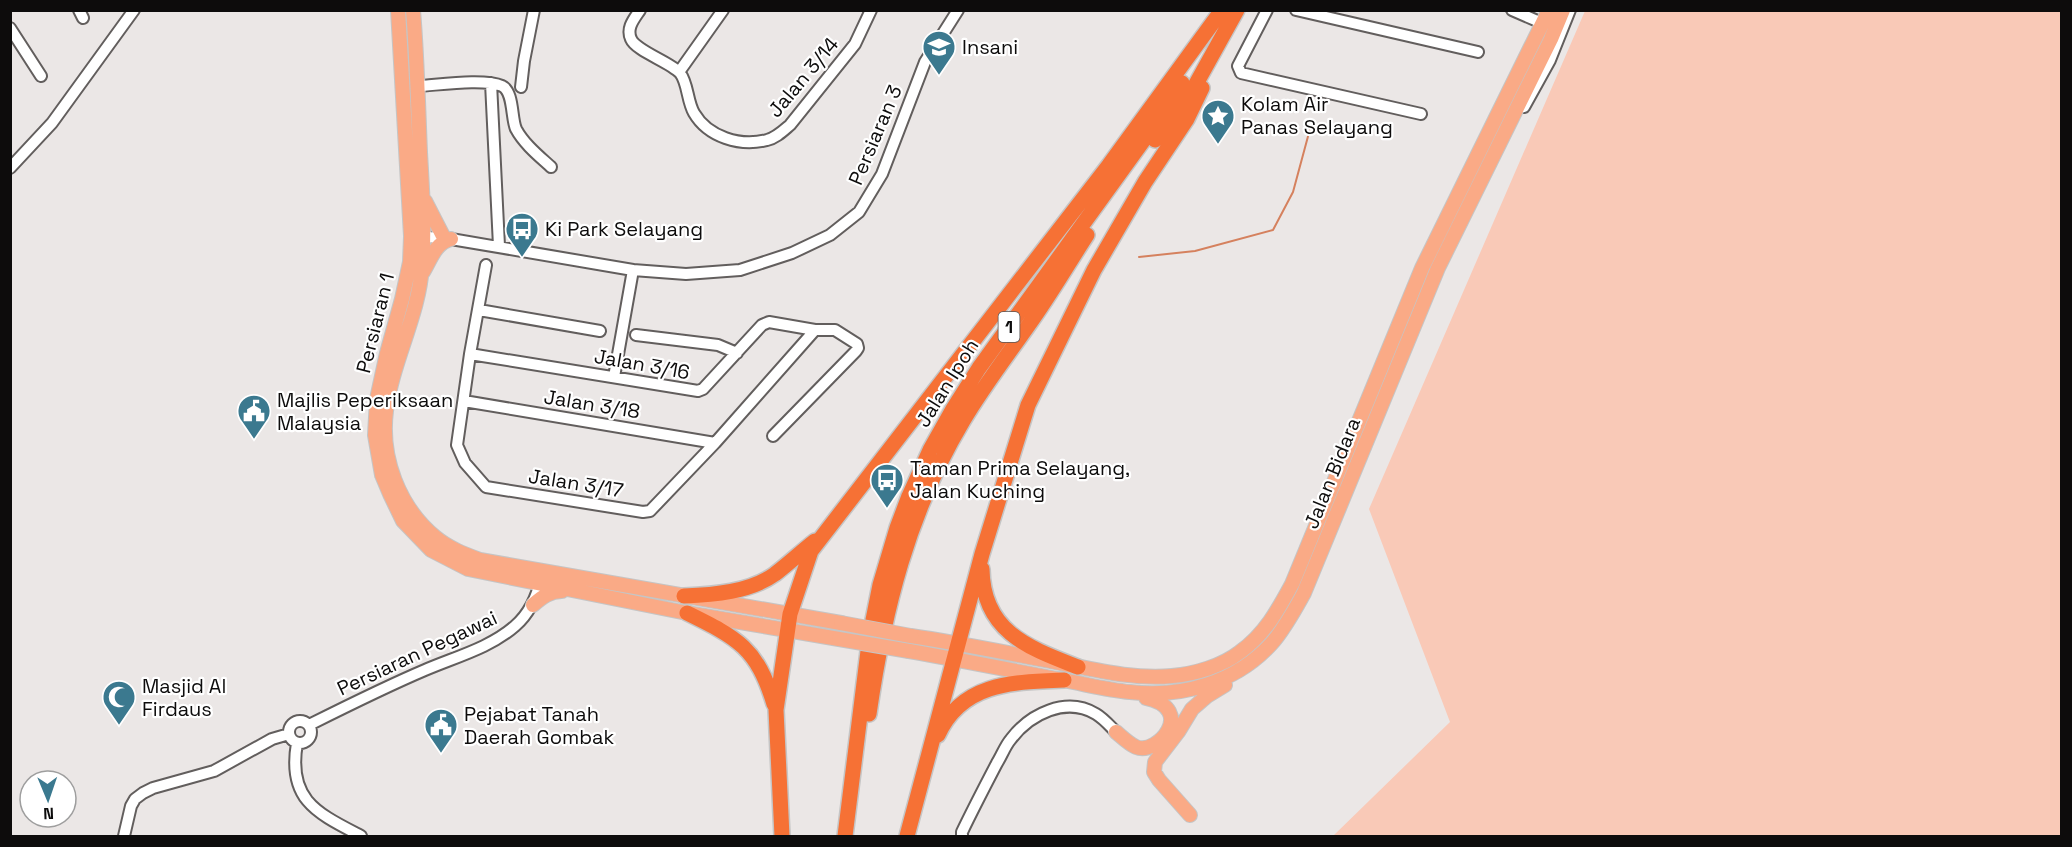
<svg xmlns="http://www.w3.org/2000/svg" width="2072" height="847" font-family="'Space Grotesk',sans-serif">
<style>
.green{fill:#f9c9b7}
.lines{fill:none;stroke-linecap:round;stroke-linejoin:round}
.stream{stroke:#d5815e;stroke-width:2}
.minor-casing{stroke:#625e5d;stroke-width:14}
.major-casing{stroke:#c5c5c5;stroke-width:16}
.highway-casing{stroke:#c5c5c5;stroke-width:18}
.minor{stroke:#fff;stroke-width:10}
.major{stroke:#faaa86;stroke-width:14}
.highway{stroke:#f67135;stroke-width:15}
.major-bridge-casing{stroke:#c5c5c5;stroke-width:16;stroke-linecap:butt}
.major-bridge{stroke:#faaa86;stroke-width:14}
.labels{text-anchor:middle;stroke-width:4.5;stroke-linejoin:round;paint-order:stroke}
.shield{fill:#fff;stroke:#565555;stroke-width:1.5}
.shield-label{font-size:18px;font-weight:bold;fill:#0d0c0c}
.poi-label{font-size:20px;fill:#0d0c0c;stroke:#fff;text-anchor:start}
.street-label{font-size:20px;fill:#0d0c0c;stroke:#fff}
</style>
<rect width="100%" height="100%" fill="#ebe7e6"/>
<path class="green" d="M1585 11H2061V836H1333L1450 722 1369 509Z"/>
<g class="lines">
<path class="stream" d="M1139 257 1195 251 1273 230 1293 192 1310 129"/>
<g class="minor-casing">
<path id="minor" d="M79 10 83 18
M640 10C634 19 626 28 631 39 636 51 670 62 680 73 688 83 687 101 694 113 708 137 740 147 767 140 776 138 783 131 790 125L855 44 871 10
M1267 10 1238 66 1241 73 1421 114
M1296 10 1478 52
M1512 10 1542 23
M10 28 41 76
M679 72 723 10
M491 83 499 246
M418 86C438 85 484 78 502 86 514 92 511 118 516 129 524 144 539 156 551 167
M521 87 524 61 534 10
M1524 107 1550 60 1570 10
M10 168 52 123 134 10
M416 236 451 239 633 270 686 274 740 270 792 253 830 235 859 212 882 174 925 62 958 10
M486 265 470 354 457 445 465 463 486 487 643 512 650 511 715 443 815 330
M479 310 600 331
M636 335 718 345 737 353
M470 354 698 391 703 389 762 325 769 322 815 330H835L857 344 858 348 856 351 773 436
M614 377 633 270
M464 401 715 443
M289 732a11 11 0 1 1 22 0a11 11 0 1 1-22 0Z
M309 725C347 706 385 687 425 670 455 657 490 648 515 626 530 613 537 597 541 578
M297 743C287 800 317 813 361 836
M124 836 131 806 135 799 143 793 153 788 214 771 272 739 289 734
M962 836V832C973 809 985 786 997 763 1002 755 1005 746 1011 739 1030 714 1066 696 1096 714 1103 718 1110 726 1116 732"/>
</g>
<g class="major-casing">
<path id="major" d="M398 10 411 236 410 262 402 299 387 353 377 399 375 435 382 475 390 494 403 521 431 550 468 569 687 613 839 639
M413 10C417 57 418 105 420 152 422 189 425 228 422 266 419 316 392 361 386 411 380 458 399 507 435 537 448 548 464 554 480 560L841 623
M425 201 444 238
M423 272C431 259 435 243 451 239
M533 605C542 597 550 591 562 591
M911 636C959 643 1007 653 1055 662 1092 669 1134 680 1172 676 1195 674 1222 666 1240 652 1265 634 1278 610 1292 584L1422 268 1549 10
M909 651C960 660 1011 670 1062 680 1085 684 1107 690 1130 692 1182 698 1236 683 1272 643 1285 628 1294 611 1304 593L1438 268 1551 39 1563 10
M1116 732C1122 737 1129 744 1136 747 1158 756 1197 709 1146 698
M1190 815 1159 780 1154 772 1155 762 1178 732 1192 709 1207 696 1225 685"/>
</g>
<g class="highway-casing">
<path id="highway" d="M1155 140 1196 84 1237 10
M982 569C983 632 1029 648 1078 667
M684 596C713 595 750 592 775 574 788 564 801 552 815 541
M687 613C738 638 757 648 774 704
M869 714C884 610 908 513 963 421 983 387 1007 356 1030 323 1050 295 1068 264 1087 235
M938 735C962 682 1014 682 1064 680
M782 836 776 710 790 614 811 551 1109 165 1222 10
M845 836 870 635 880 585 897 528 909 496 930 450 953 409 979 368 1148 134 1182 83
M907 836 982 554 1028 405 1094 270 1145 182 1187 119 1202 88"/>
</g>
<use href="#minor" class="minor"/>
<use href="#major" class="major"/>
<use href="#highway" class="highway"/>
<g class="major-bridge-casing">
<path id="major-bridge" d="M841 623 911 636
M839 639 909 651"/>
</g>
<use href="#major-bridge" class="major-bridge"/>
</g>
<defs>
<g id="school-pin" transform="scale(1.725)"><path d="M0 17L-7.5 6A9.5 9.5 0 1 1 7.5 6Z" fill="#3b798f" stroke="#fff"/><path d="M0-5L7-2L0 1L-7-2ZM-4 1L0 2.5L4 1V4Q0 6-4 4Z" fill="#fff"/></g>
<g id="sight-pin" transform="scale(1.725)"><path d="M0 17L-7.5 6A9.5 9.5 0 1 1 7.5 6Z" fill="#3b798f" stroke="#fff"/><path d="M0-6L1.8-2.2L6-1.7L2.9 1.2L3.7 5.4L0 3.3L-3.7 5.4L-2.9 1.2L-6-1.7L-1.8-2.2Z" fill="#fff"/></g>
<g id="bus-pin" transform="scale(1.725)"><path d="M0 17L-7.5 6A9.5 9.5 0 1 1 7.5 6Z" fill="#3b798f" stroke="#fff"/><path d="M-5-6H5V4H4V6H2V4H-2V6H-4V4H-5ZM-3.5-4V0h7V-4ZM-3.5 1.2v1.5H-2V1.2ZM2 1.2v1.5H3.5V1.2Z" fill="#fff"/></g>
<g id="civic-pin" transform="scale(1.725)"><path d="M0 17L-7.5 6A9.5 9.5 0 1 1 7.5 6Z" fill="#3b798f" stroke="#fff"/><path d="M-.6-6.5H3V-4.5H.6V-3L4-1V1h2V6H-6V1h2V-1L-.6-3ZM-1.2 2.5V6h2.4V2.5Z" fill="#fff"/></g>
<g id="mosque-pin" transform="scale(1.725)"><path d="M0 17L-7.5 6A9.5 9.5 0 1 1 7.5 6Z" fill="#3b798f" stroke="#fff"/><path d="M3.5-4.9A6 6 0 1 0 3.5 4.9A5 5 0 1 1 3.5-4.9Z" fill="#fff"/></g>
</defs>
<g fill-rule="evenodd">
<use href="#school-pin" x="939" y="47"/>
<use href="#sight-pin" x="1218" y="116"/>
<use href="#bus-pin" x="522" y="229"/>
<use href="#civic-pin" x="254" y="411"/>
<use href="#bus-pin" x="887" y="480"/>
<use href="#mosque-pin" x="119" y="697"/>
<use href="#civic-pin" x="441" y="725"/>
</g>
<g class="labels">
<rect class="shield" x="998.5" y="312" width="21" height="30" rx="4.5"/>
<g class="shield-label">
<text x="1009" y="333">1</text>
</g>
<g class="poi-label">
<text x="962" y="54">Insani</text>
<text x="1241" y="111">Kolam Air<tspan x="1241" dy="23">Panas Selayang</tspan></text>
<text x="545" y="236">Ki Park Selayang</text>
<text x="277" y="407">Majlis Peperiksaan<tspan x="277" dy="23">Malaysia</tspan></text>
<text x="910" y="475">Taman Prima Selayang,<tspan x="910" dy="23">Jalan Kuching</tspan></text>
<text x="142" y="693">Masjid Al<tspan x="142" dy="23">Firdaus</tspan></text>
<text x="464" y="721">Pejabat Tanah<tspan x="464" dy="23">Daerah Gombak</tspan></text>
</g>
<g class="street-label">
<text transform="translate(803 77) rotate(-50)" y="7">Jalan 3/14</text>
<text transform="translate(875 135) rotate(-67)" y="7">Persiaran 3</text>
<text transform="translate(375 323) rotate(-76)" y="7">Persiaran 1</text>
<text transform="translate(642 364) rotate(10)" y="7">Jalan 3/16</text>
<text transform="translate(947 383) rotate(-58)" y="7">Jalan Ipoh</text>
<text transform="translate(592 404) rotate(9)" y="7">Jalan 3/18</text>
<text transform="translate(1332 473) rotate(-68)" y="7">Jalan Bidara</text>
<text transform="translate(576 483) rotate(9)" y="7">Jalan 3/17</text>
<text transform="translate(417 653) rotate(-25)" y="7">Persiaran Pegawai</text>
</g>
</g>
<rect width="2072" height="847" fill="none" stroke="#0d0c0c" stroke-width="24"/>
<g transform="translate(48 799) rotate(178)"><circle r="28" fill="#ffffff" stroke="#9e9e9e" stroke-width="1.5"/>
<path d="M0-4.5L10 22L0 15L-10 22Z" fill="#3b798f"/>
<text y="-9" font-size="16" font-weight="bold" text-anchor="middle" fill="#0d0c0c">N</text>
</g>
</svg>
